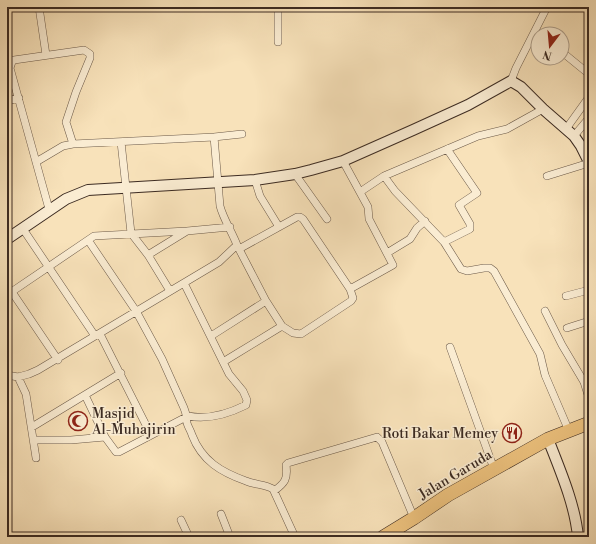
<svg xmlns="http://www.w3.org/2000/svg" width="596" height="544" font-family="'Libre Bodoni',serif">
<style>
.lines{fill:none;stroke-linecap:round;stroke-linejoin:round}
.street-casing{stroke:#6b5948;stroke-width:8}
.secondary-casing{stroke:#3c2b22;stroke-width:12}
.highway-casing{stroke:#3c2b22;stroke-width:14}
.street{stroke:#faecd2;stroke-width:7}
.secondary{stroke:#faecd2;stroke-width:10}
.highway{stroke:#ecc17d;stroke-width:13}
.labels{text-anchor:middle;stroke-width:3;stroke-linejoin:round;paint-order:stroke}
.poi-label{font-size:14px;fill:#3c2b22;stroke:#faecd2;text-anchor:start}
.street-label{font-size:14px;fill:#3c2b22;stroke:#faecd2}
</style>
<rect width="100%" height="100%" fill="#f8e2ba"/>
<filter id="stains"><feTurbulence type="fractalNoise" baseFrequency=".005" numOctaves="4"/><feColorMatrix values="0 0 0 0 .2 0 0 0 0 .09 0 0 0 0 .02 0 0 0 .5 -.17"/></filter>
<radialGradient id="worn" r=".72"><stop offset=".6" stop-color="#630" stop-opacity="0"/><stop offset="1" stop-color="#630" stop-opacity=".3"/></radialGradient>
<g class="lines">
<g class="street-casing">
<path id="street" d="M39 7 46 55
M278 7V42
M562 52 589 74
M511 81 516 68 547 7
M7 101 19 98
M566 129 589 97
M574 136 589 118
M121 142 131 233 148 255 170 291
M343 161 368 207 369 219 393 265 350 289
M36 162 63 146 73 144 214 137 242 134
M295 174 327 219
M384 176 395 191 444 242 461 269 467 271 484 268H490L494 271 540 354 545 375 569 431
M547 176 589 163
M255 180 260 196 279 227
M360 192 384 176 478 136 507 129 543 109
M49 209 10 68 12 62 14 60 84 50 90 54V58L76 92 66 122 73 144
M23 229 95 336
M88 240 136 311 162 359 184 408C187 415 186 417 187 423 188 427 191 431 192 435 202 461 221 472 246 481 255 485 265 484 273 489L295 537
M444 242 470 229V224L459 205 477 193 447 149
M237 245 239 249 266 301 282 326 293 333 301 334 351 301 353 298 350 289 303 219 300 217H297L239 249
M387 253 410 239 417 228 425 221
M148 255 187 231 230 227
M12 292 58 360
M7 295 94 236 187 231
M566 296 589 290
M545 311 562 345 584 382 589 398
M567 328 589 321
M100 334 151 435
M211 336 266 301
M450 347 494 469
M223 362 282 326
M7 375 18 377 29 374 38 370 219 262 237 245C232 232 223 218 220 206L214 137
M18 377 26 394 36 458
M85 395 105 437 116 452H119L188 416C208 420 228 414 246 405L247 400 243 391 229 374 184 283
M32 427 121 373
M34 440H71L105 437
M274 491C285 483 288 479 286 465L288 463 377 437 382 442 414 518
M221 514 230 537
M181 520 189 537"/>
</g>
<g class="secondary-casing">
<path id="secondary" d="M7 239 66 199 88 190 255 180 295 174 311 170 343 161 413 130 468 105 511 81 521 87 543 109 574 136 581 146 589 162
M548 439C560 470 575 504 578 537"/>
</g>
<g class="highway-casing">
<path id="highway" d="M383 537 414 518 448 495 548 439 589 423"/>
</g>
<use href="#street" class="street"/>
<use href="#secondary" class="secondary"/>
<use href="#highway" class="highway"/>
</g>
<defs>
<g id="mosque-ring" transform="scale(1)"><circle r="9.5" fill="#faecd2" stroke="#8f2418" stroke-width="1.5"/><path d="M3.5-4.9A6 6 0 1 0 3.5 4.9A5 5 0 1 1 3.5-4.9Z" fill="#8f2418"/></g>
<g id="restaurant-ring" transform="scale(1)"><circle r="9.5" fill="#faecd2" stroke="#8f2418" stroke-width="1.5"/><path d="M-5-6h1v4h1v-4h1v4h1v-4h1v5L-1.5 .5V6h-2V.5L-5-1ZM5-6V6H3V1.5H1.5Q1.5-4 5-6Z" fill="#8f2418"/></g>
</defs>
<g fill-rule="evenodd">
<use href="#mosque-ring" x="78" y="421"/>
<use href="#restaurant-ring" x="512" y="433"/>
</g>
<g class="labels">
<g class="poi-label">
<text x="92" y="418">Masjid<tspan x="92" dy="16">Al-Muhajirin</tspan></text>
<text x="498" y="438" text-anchor="end">Roti Bakar Memey</text>
</g>
<g class="street-label">
<text transform="translate(455 474) rotate(-31)" y="5">Jalan Garuda</text>
</g>
</g>
<rect width="596" height="544" fill="none" stroke="#f8e2ba" stroke-width="24"/>
<rect x="8" y="8" width="580" height="528" fill="none" stroke="#3c2b22" stroke-width="2"/>
<rect x="12" y="12" width="572" height="520" fill="none" stroke="#3c2b22"/>
<g transform="translate(550 46) rotate(196)"><circle r="19" fill="#faecd2" stroke="#ae9f8c"/>
<path d="M0-3L7 15L0 10L-7 15Z" fill="#8f2418"/>
<text y="-6" font-size="11" font-weight="bold" text-anchor="middle" fill="#3c2b22">N</text>
</g>
<rect width="100%" height="100%" filter="url(#stains)"/>
<rect width="100%" height="100%" fill="url(#worn)"/>
</svg>
